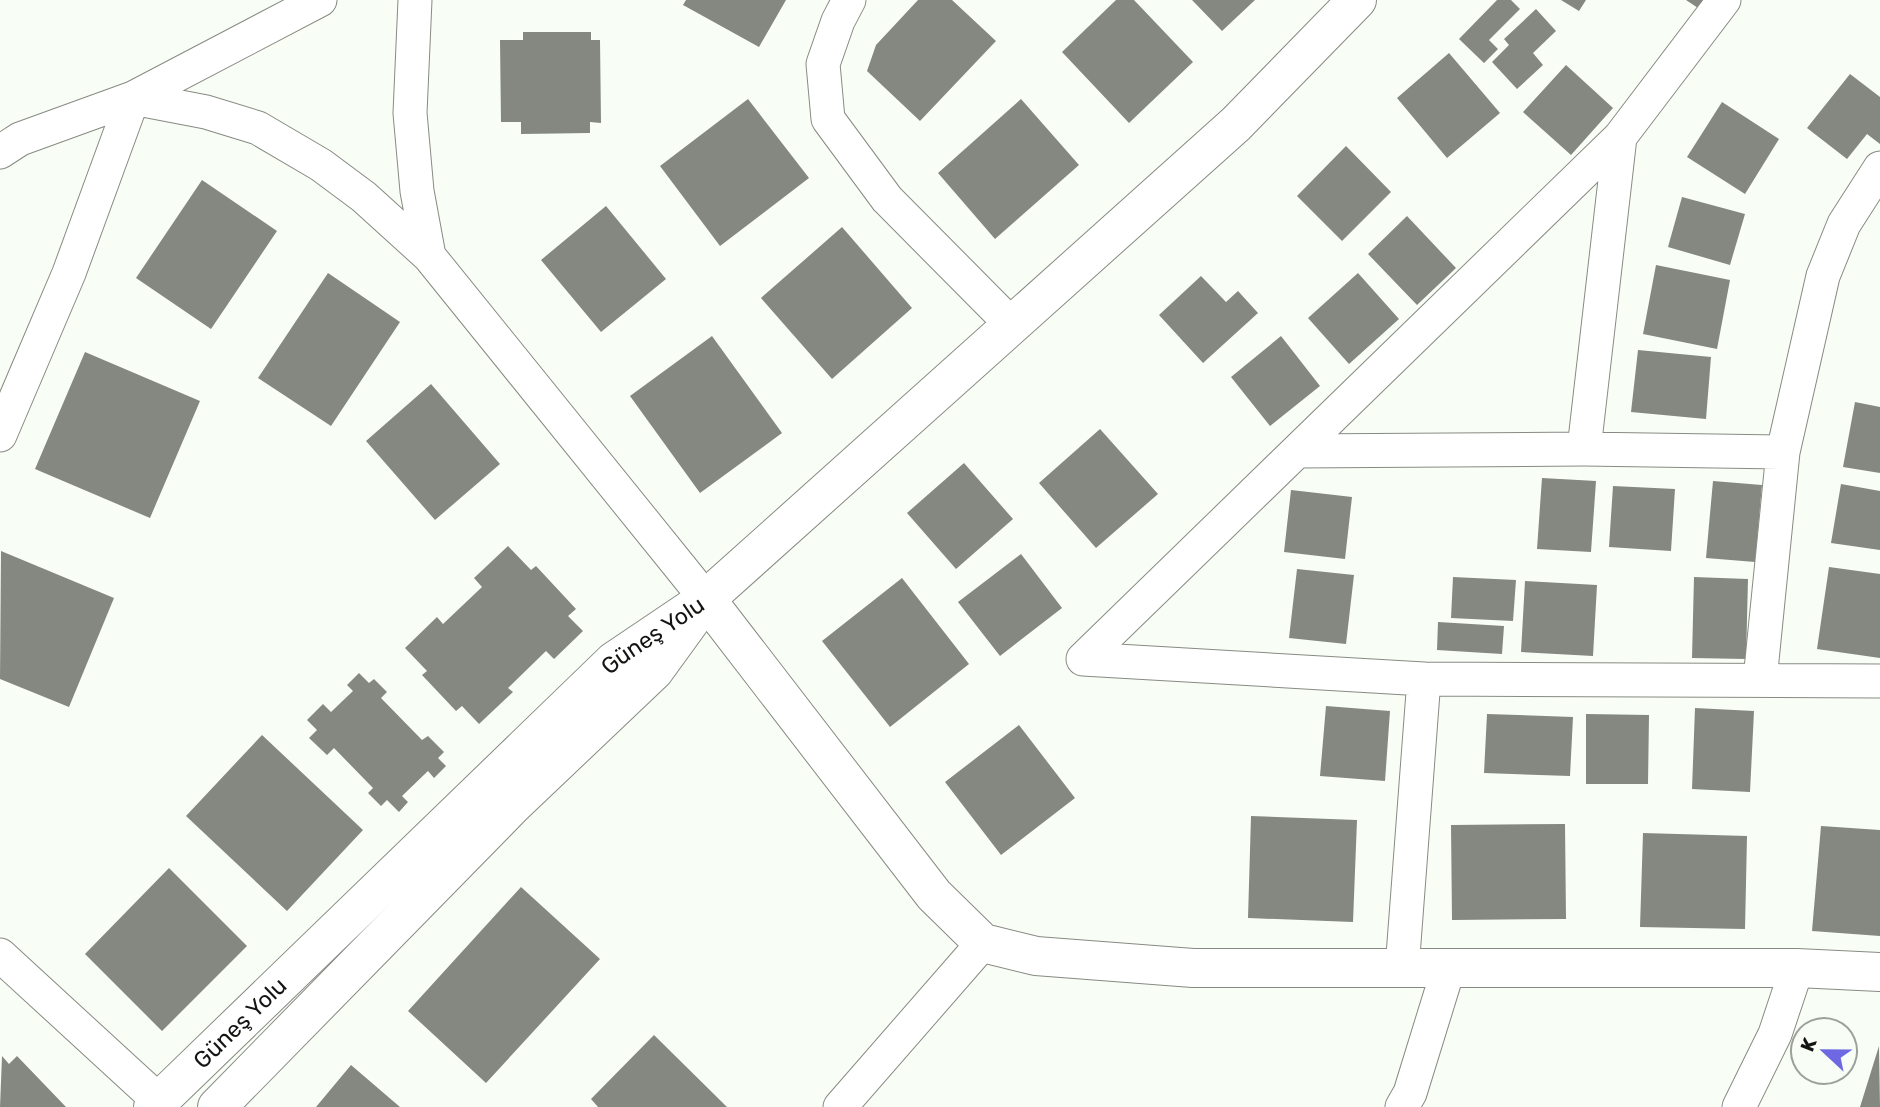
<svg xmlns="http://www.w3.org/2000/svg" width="1880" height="1107" font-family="Rubik,sans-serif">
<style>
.building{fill:#848881}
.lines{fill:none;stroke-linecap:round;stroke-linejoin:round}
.street-casing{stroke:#878b83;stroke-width:35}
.secondary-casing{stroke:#878b83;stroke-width:40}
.street{stroke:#fff;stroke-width:33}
.secondary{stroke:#fff;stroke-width:38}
.labels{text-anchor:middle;stroke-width:5;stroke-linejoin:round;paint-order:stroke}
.street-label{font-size:23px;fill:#131512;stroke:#f8fdf5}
</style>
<rect width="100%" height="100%" fill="#f8fdf5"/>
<path class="building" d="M686 0H786L759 47 683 5Z
M918 0H952L996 41 920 121 867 71 876 45Z
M1116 0H1134L1193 62 1129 123 1062 52Z
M1192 0H1255L1222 31Z
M1497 0H1511L1520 9 1489 40 1498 49 1484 63 1459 39Z
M1561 0H1586L1579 11Z
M1686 0H1712L1704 12Z
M1536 9 1556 31 1533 53 1543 65 1517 89 1492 62 1509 45 1504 39Z
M523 32H591V40H600L601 123 590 122V133L521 134V122H501L500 40H523Z
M1449 53 1500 113 1447 158 1397 98Z
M1566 65 1613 108 1571 155 1523 112Z
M1850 74 1880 97V144L1867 134 1847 159 1807 128Z
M748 99 809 178 720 246 660 166Z
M1021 99 1079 165 995 239 938 173Z
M1722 102 1779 139 1745 194 1687 157Z
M1346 146 1391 192 1342 241 1297 196Z
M202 180 277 231 211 329 136 278Z
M1682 197 1745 214 1730 265 1668 247Z
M606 206 666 279 601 332 541 260Z
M1407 216 1456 268 1417 305 1368 254Z
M842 227 912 308 832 379 761 298Z
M1656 265 1730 280 1717 349 1643 334Z
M328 273 400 322 331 426 258 378Z
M1358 273 1399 319 1349 364 1308 318Z
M1201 276 1226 302 1238 291 1258 313 1203 363 1159 315Z
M712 336 782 433 700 493 630 396Z
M1281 336 1320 386 1270 426 1231 377Z
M1638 350 1711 357 1706 419 1631 412Z
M85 352 200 401 150 518 35 469Z
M431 384 500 464 435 520 366 441Z
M1855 402 1880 407V473L1843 467Z
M1100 429 1158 494 1096 548 1039 483Z
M964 463 1013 519 956 569 907 513Z
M1542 478 1596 481 1591 552 1537 549Z
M1713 481 1762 485 1755 562 1706 558Z
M1841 484 1880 491V550L1831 543Z
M1613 486 1675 489 1671 551 1609 547Z
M1291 490 1352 497 1345 559 1284 552Z
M508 546 531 570 536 566 576 609 568 616 583 631 554 659 546 651 508 688 513 692 479 724 462 706 456 711 422 675 427 671 405 648 437 617 443 624 482 587 474 578Z
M1 551 114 598 69 707 0 679Z
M1021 554 1062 608 1000 656 958 602Z
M1829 567 1880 574V658L1817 649Z
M1297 569 1354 575 1346 644 1289 638Z
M1453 577 1516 580 1513 621 1451 618Z
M1694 577 1748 579 1746 659 1692 658Z
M902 578 969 664 890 727 822 641Z
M1525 581 1597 585 1593 656 1521 652Z
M1438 622 1504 626 1502 654 1437 650Z
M359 673 369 683 374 679 387 692 381 698 422 740 428 736 444 752 438 758 446 766 434 778 428 771 402 796 408 802 399 812 387 800 381 806 368 793 373 788 334 748 327 755 309 738 317 730 307 720 323 704 331 712 353 691 347 685Z
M1326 706 1390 711 1385 781 1320 776Z
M1695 708 1754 711 1750 792 1692 789Z
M1487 714 1573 717 1570 776 1484 773Z
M1586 714 1649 715 1648 784H1586Z
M1019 725 1075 798 1001 855 945 782Z
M262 735 363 830 287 911 186 816Z
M1251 816 1357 820 1353 922 1248 918Z
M1565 824 1566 919 1452 920 1451 825Z
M1821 826 1880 830V936L1812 931Z
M1643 833 1747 836 1745 929 1640 927Z
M169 868 247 946 162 1031 85 954Z
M521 887 600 959 486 1083 408 1011Z
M654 1035 727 1107H598L591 1099Z
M1879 1046 1880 1107H1860Z
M2 1056 9 1064 17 1056 66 1107H0Z
M351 1065 400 1107H316Z"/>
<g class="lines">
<g class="street-casing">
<path id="street" d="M415 0 410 113 417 191 429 256
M849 0 838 21 823 64 828 119 887 199 1011 324
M0 152 20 139 133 98 320 0
M0 435 69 273 133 98 206 112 258 128 321 165 364 197 429 256 706 599
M1584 449 1620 137
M1297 451 1584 449 1783 452
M1083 659 1620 137 1724 0
M1083 659 1424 679 1880 681
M1760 680 1783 452 1823 276 1844 224 1880 168
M0 955 159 1101
M1402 969 1424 679
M840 1107 983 943
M1402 1107 1410 1093 1448 970
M1739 1107 1775 1034 1797 968"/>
</g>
<g class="secondary-casing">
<g id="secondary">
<path d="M706 599 934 895 983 943 1036 956 1193 968H1797L1880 972"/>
<path id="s1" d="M153 1107 614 661 706 599 1236 124 1357 0"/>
<path d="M217 1107 513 805 654 671 691 620"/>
</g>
</g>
<use href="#street" class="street"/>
<use href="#secondary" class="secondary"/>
</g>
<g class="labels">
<g class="street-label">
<text dy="8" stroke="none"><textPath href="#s1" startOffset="688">Güneş Yolu</textPath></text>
<text dy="8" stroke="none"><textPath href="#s1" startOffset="121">Güneş Yolu</textPath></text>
</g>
</g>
<g transform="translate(1824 1051) rotate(292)"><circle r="33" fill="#f8fdf5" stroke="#9ca09a" stroke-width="2"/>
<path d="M0-5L12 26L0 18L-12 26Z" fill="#6e69e3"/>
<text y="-10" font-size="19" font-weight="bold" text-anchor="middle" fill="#131512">K</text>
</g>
</svg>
